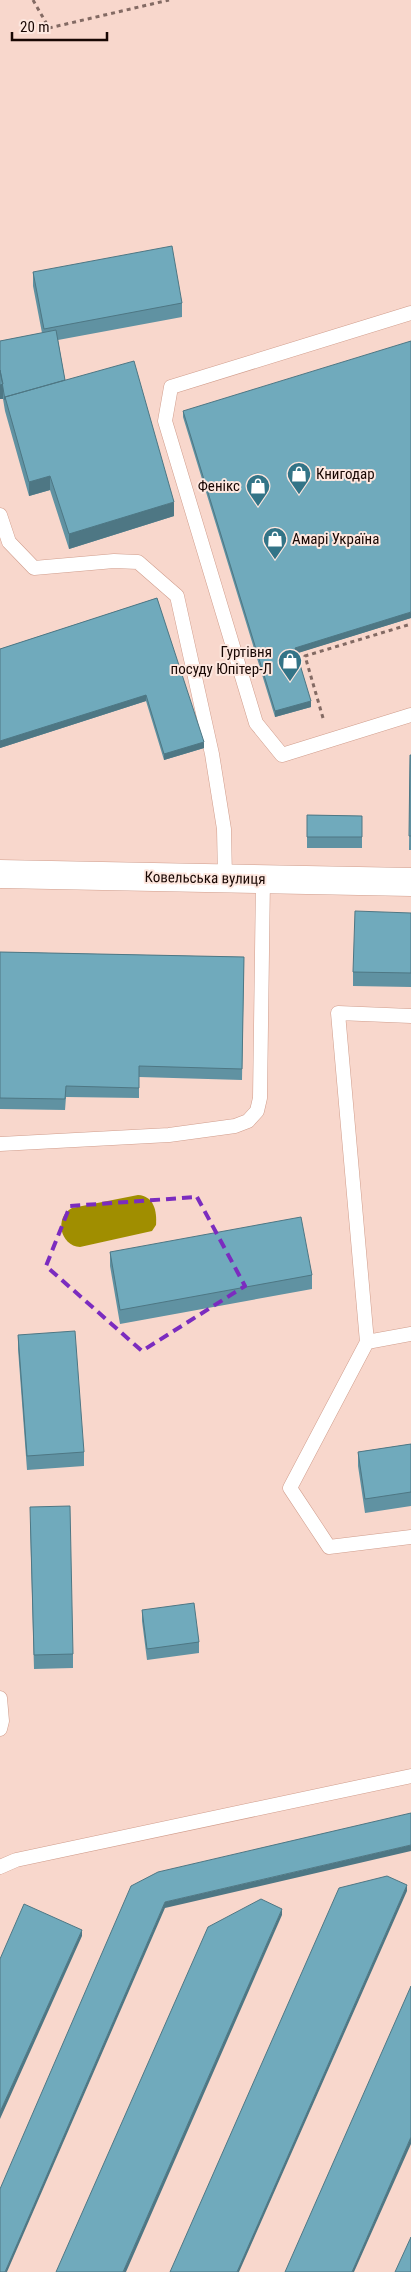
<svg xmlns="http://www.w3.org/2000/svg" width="411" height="2272" font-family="'Roboto Condensed',sans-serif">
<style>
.water{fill:#a08e00}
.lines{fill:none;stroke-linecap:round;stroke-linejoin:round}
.lane-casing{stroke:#d09d8c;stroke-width:15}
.street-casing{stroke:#d09d8c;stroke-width:29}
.path{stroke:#836a63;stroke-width:3;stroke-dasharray:4 4;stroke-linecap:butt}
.lane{stroke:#fff;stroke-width:14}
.street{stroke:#fff;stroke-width:28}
.wall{fill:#6092a2}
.shaded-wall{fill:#4e7784}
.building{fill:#70aabc;stroke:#4e7784}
.marked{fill:none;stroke:#7b2cbf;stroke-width:4;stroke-dasharray:10 6;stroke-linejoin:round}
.labels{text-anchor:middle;stroke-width:4;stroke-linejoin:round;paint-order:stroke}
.poi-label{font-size:15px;fill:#180703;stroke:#fde7df;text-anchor:start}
.street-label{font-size:15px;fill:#180703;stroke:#fde7df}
</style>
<rect width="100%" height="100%" fill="#f8d7cc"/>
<path class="water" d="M138 1195C154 1196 157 1211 156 1225L152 1231 80 1247C60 1246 54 1217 72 1208Z"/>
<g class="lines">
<g class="lane-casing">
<path id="lane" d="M411 313 171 387 165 421 256 723 282 755 411 715
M0 515 9 542 34 568 114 561 138 562 177 596 212 754 224 829 225 878
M411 1016 338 1013 367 1342 290 1488 329 1547 411 1537
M0 1144 169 1135 235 1126 248 1121 257 1111 260 1098 263 879
M367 1342 411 1334
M0 1698 2 1721 0 1729
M0 1867 16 1860 411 1776"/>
</g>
<g class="street-casing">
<path id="street" d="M0 874 411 882"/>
</g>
<path class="path" d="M33 0 49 28 169 0
M323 718 305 656 411 624"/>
<use href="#lane" class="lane"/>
<use href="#street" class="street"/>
</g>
<path class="wall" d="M33 272 182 303V317L58 340 65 380 174 516 69 549 50 490 29 496 5 411 3 399H0V341L42 333 33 286Z
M183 411 411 618 297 653 311 707 275 717 183 417Z
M157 598 204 748 164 760 146 701 0 748V649Z
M410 755H411V850H409Z
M307 815 362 816V848H307Z
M411 913V987L353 986V972Z
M0 952 244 957 242 1080 139 1077V1098L66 1097 65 1110 0 1109Z
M110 1252 312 1275V1289L120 1324 110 1266Z
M18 1335 84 1452V1466L27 1470 18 1349Z
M411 1444V1506L365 1513 358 1466V1452Z
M30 1521 73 1654V1668L34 1669Z
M142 1610 199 1642V1653L147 1660 142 1621Z"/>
<path class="shaded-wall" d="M3 384V399H0V385Z
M50 476V490L29 496V482Z
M174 502V516L69 549V534Z
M411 612V618L295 654V648Z
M146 695V701L0 748V741Z
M311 701V707L275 717V711Z
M204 742V748L164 760V754Z
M411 1845V1851L165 1908 7 2272H5L165 1902Z
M407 1885V1891L239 2272H237Z
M282 1909V1915L126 2272H123Z
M82 1930V1936L0 2119V2112Z
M411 2137V2144L354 2272H352Z"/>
<path class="building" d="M172 246 182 303 44 329 33 272Z
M56 330 65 380 5 397V400L0 370V341Z
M411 341V612L295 648 311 701 275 711 183 411Z
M134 361 174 502 69 534 50 476 29 482 5 397Z
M0 370 3 384 0 385Z
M157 598 204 742 164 754 146 695 0 741V649Z
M410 755H411V836H409Z
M307 815 362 816V837H307Z
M355 911 411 913V973L353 972Z
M0 952 244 957 242 1069 139 1066V1088L66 1086 65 1099 0 1098Z
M301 1217 312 1275 120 1310 110 1252Z
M75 1331 84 1452 27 1456 18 1335Z
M411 1444V1492L365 1499 358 1452Z
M70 1506 73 1654 34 1655 30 1507Z
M194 1603 199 1642 147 1649 142 1610Z
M411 1813V1845L165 1902 5 2272H0V2189L131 1886 158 1872Z
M387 1876 407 1885 237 2272H170L339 1888Z
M261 1899 282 1909 123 2272H56L208 1927Z
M24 1904 82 1930 0 2112V1959Z
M411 1986V2137L352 2272H285Z
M411 2237V2272H395Z"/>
<path class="marked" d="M197 1197 245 1286 142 1351 46 1266 70 1206Z"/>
<defs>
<g id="shop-pin" transform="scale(1.25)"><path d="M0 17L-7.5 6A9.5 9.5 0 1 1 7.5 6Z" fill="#337487" stroke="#fde7df"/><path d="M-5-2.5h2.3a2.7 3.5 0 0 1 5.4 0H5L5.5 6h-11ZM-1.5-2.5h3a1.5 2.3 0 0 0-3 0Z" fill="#fff"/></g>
</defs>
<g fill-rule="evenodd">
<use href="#shop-pin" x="299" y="474"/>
<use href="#shop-pin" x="258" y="486"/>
<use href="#shop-pin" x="275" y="539"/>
<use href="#shop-pin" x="290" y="661"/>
</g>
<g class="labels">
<g class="poi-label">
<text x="316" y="479">Книгодар</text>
<text x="240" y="491" text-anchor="end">Фенікс</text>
<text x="292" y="544">Амарі Україна</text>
<text x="272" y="657" text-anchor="end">Гуртівня<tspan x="272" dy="17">посуду Юпітер-Л</tspan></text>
</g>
<g class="street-label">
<text transform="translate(205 878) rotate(1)" y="5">Ковельська вулиця</text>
</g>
</g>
<path d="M12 32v8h95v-8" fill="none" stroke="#180703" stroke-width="2.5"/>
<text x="20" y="32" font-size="15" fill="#180703" stroke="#fde7df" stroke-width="4" paint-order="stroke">20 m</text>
</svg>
